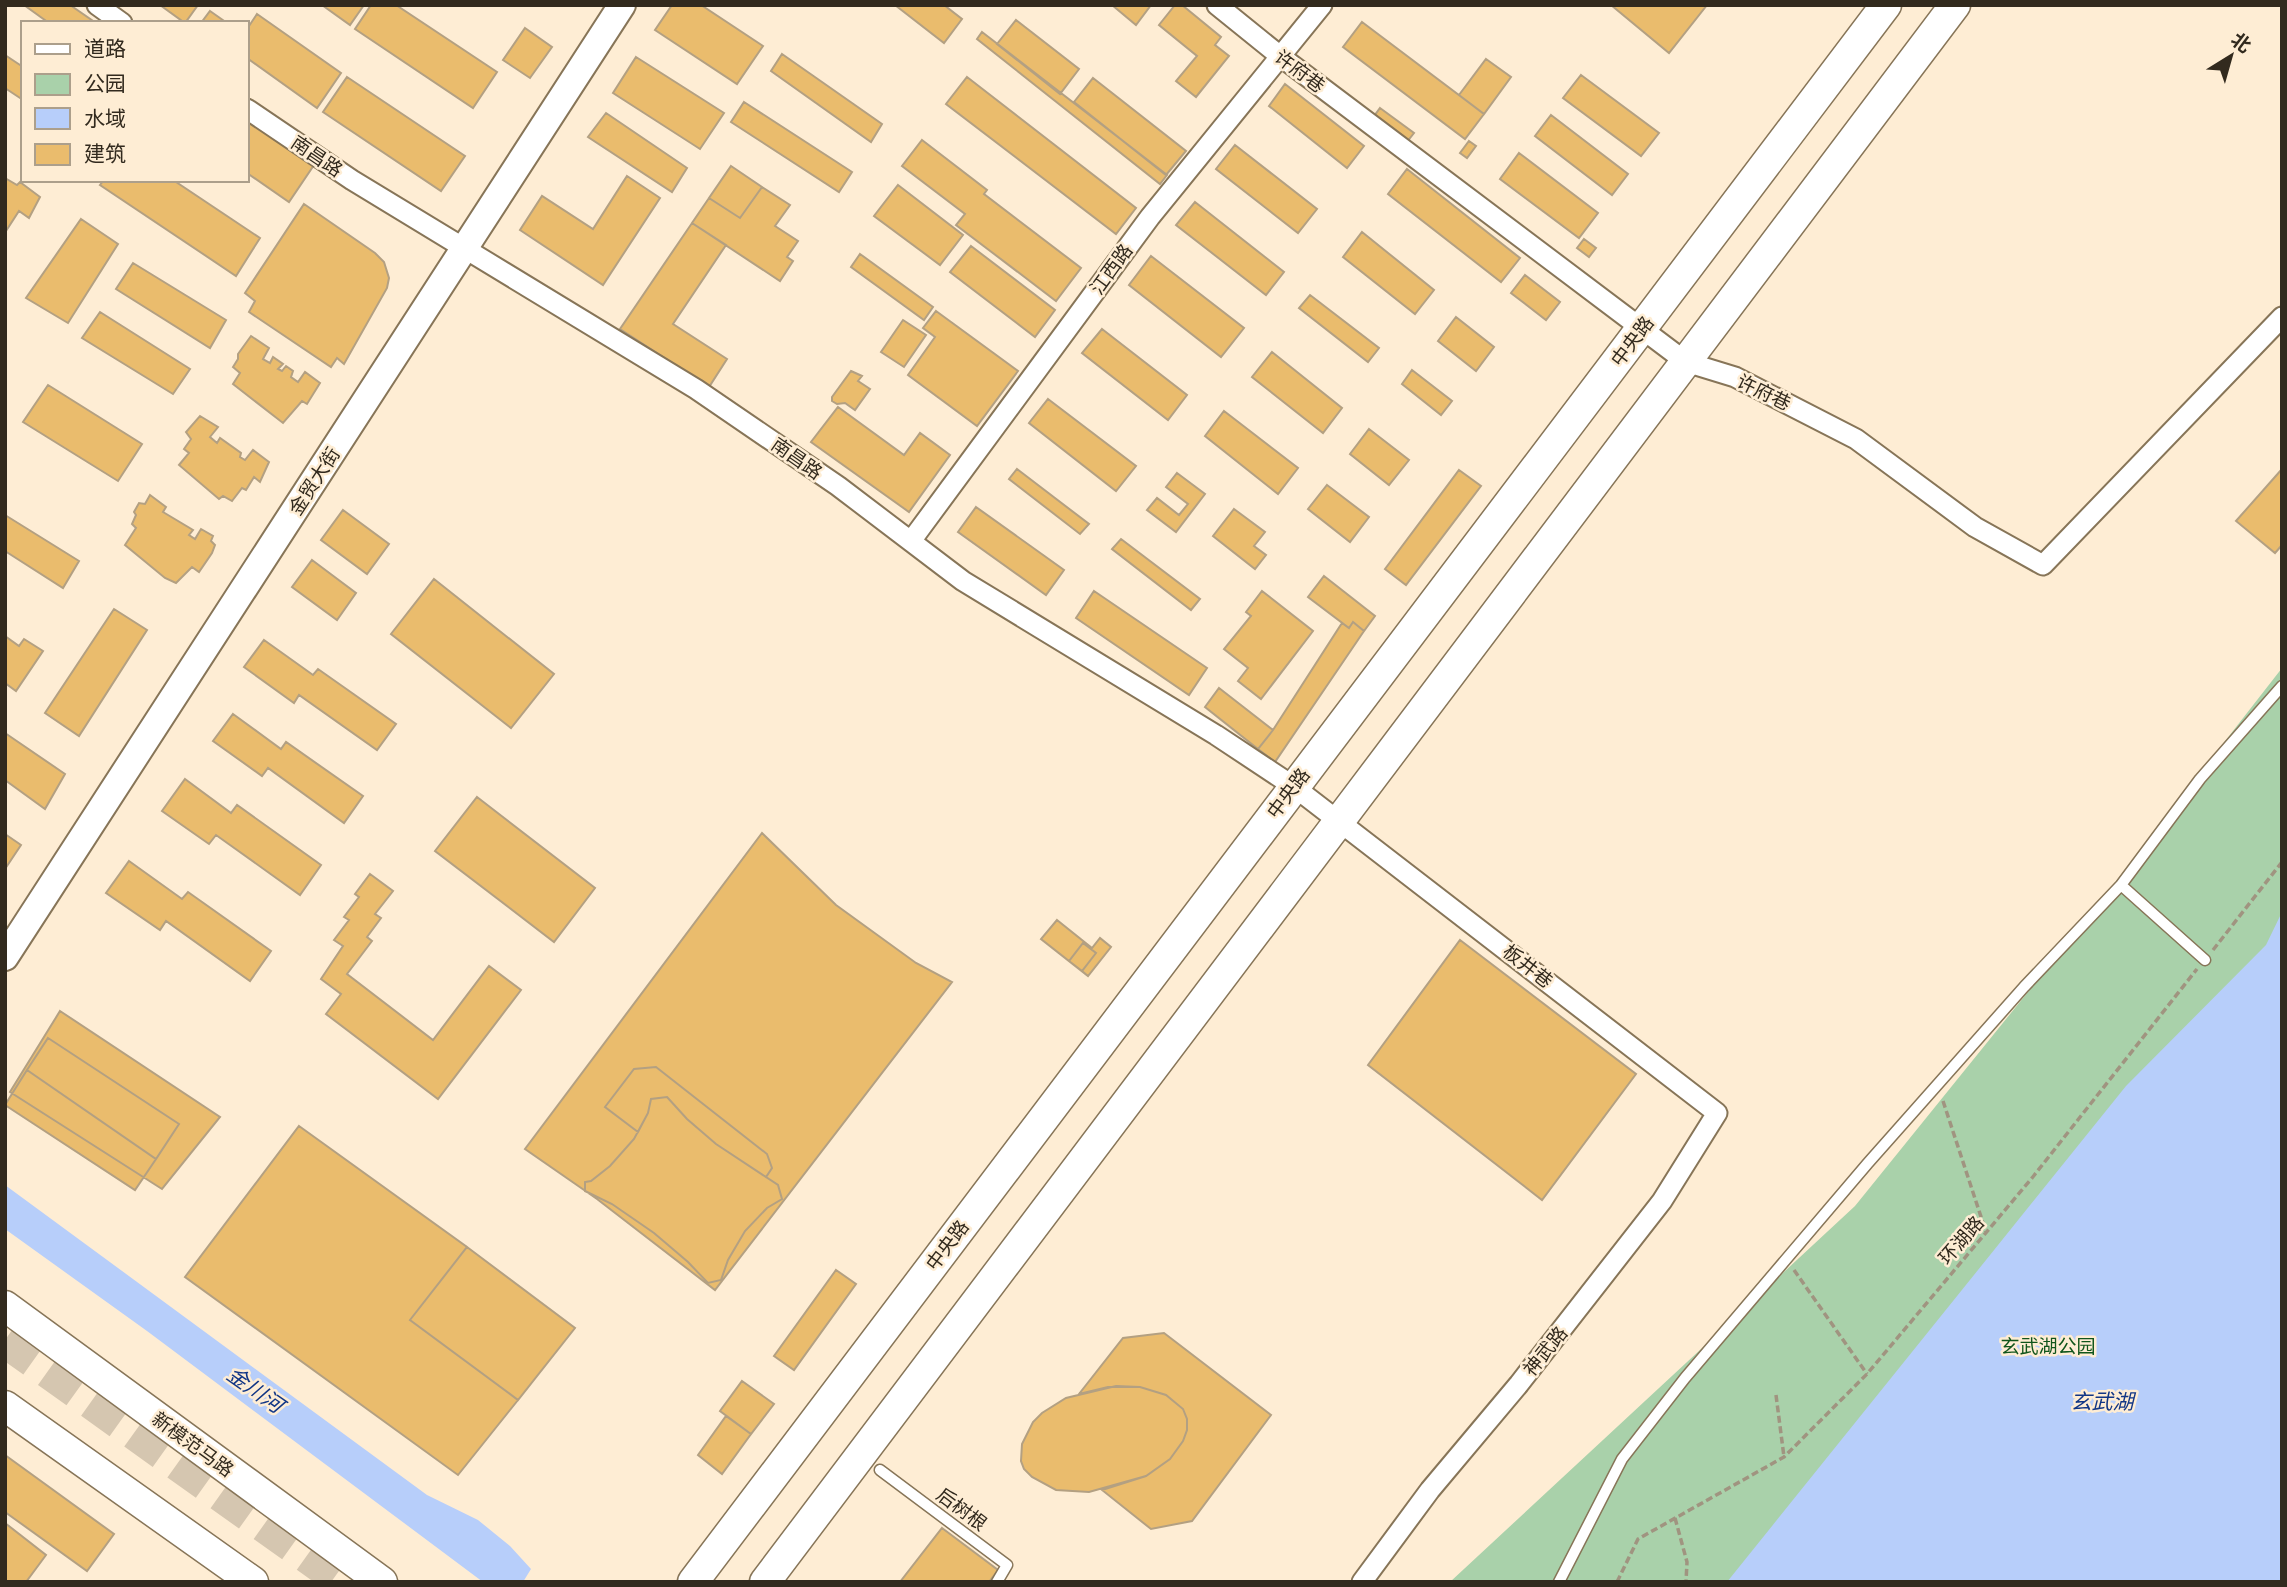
<svg xmlns="http://www.w3.org/2000/svg" width="2287" height="1587" font-family="'Fira Sans','Noto Sans SC',sans-serif">
<style>
.green{fill:#a9d1aa}
.water{fill:#b7cefa}
.building{fill:#eabc6d;stroke:#b3a082;stroke-width:2}
.lines{fill:none;stroke-linecap:round;stroke-linejoin:round}
.highway-tunnel{stroke:#d5c6b0;stroke-width:35;stroke-dasharray:35 18;stroke-linecap:butt}
.lane-casing{stroke:#877558;stroke-width:13}
.street-casing{stroke:#877558;stroke-width:23}
.secondary-casing{stroke:#877558;stroke-width:30}
.primary-casing{stroke:#877558;stroke-width:33}
.path{stroke:#a09480;stroke-width:3.5;stroke-dasharray:7 3.5;stroke-linecap:butt}
.lane{stroke:#fff;stroke-width:10}
.street{stroke:#fff;stroke-width:19}
.secondary{stroke:#fff;stroke-width:26}
.primary{stroke:#fff;stroke-width:30}
.labels{text-anchor:middle;stroke-width:5;stroke-linejoin:round;paint-order:stroke}
.street-label{font-size:19px;fill:#322a1e;stroke:#feedd4}
.park-label{font-size:19px;fill:#10551b;stroke:#feedd4}
.water-label{font-size:21px;font-style:italic;fill:#113686;stroke:#feedd4}
</style>
<rect width="100%" height="100%" fill="#feedd4"/>
<path class="green" d="M2282 668V1582H1450L1855 1206 2078 930Z"/>
<path class="water" d="M2282 912V1582H1727L2126 1086 2266 945Z
M5 1185 427 1495 478 1520 510 1546 531 1569 523 1582H483L147 1331 5 1229Z"/>
<path class="building" d="M24 5H70L96 23H49Z
M160 5H198L185 23Z
M322 5H364L350 25Z
M371 5H396L497 72 473 108 355 29Z
M672 5H701L763 46 737 84 655 30Z
M895 5H944L962 19 944 43Z
M1112 5H1151L1136 25Z
M1175 5H1182L1221 37 1215 45 1229 56 1196 97 1176 81 1197 56 1159 25Z
M1611 5H1707L1669 53Z
M210 11 227 23H201Z
M257 14 341 73 317 108 247 58V29Z
M1016 20 1079 69 1060 94 997 44Z
M1362 22 1484 114 1465 139 1343 47Z
M525 28 552 47 530 78 503 60Z
M982 32 1167 175 1160 184 977 39Z
M782 54 882 124 871 142 771 71Z
M5 55 23 67V100L5 88Z
M636 57 724 113 700 149 613 93Z
M1486 59 1511 77 1484 114 1459 95Z
M1581 75 1659 133 1641 156 1563 98Z
M347 77 465 156 441 191 323 112Z
M967 77 1136 208 1116 234 946 104Z
M1093 78 1186 151 1166 175 1074 102Z
M1285 84 1364 146 1347 168 1269 106Z
M744 102 852 172 839 192 731 122Z
M1380 108 1414 133 1403 147 1369 123Z
M606 113 687 168 672 192 588 137Z
M1551 115 1628 174 1612 195 1535 136Z
M247 121 314 165 289 202 247 173Z
M922 140 987 190 984 194 1081 268 1056 301 956 225 965 214 902 166Z
M1469 141 1476 146 1467 158 1460 153Z
M1235 145 1317 209 1298 233 1216 169Z
M1519 153 1598 213 1579 238 1500 179Z
M731 166 762 187 740 218 709 198Z
M1407 169 1520 258 1501 282 1388 194Z
M627 176 660 198 603 285 520 230 542 196 593 229Z
M5 178 17 185 20 182 40 197 29 218 19 211 6 231Z
M104 180H173L260 238 236 276 100 185Z
M898 185 963 235 940 265 874 216Z
M762 187 790 205 775 226 798 241 787 257 793 261 780 281 692 223 709 198 740 218Z
M1195 202 1284 272 1266 295 1176 225Z
M304 204 375 253 384 262 389 278 387 288 344 364 337 358 331 367 249 312 255 301 245 293Z
M81 219 118 244 68 323 26 298Z
M692 223 726 245 673 324 727 359 709 387 620 329Z
M1362 232 1434 290 1415 314 1343 257Z
M1584 239 1596 248 1589 257 1577 248Z
M971 246 1055 310 1035 337 950 272Z
M860 254 933 307 924 320 851 267Z
M1151 256 1244 328 1221 357 1129 285Z
M133 263 226 320 210 348 116 289Z
M1525 275 1560 302 1546 320 1511 293Z
M1310 295 1379 348 1368 362 1299 308Z
M936 311 1018 371 977 426 908 375 935 337 923 328Z
M100 312 190 369 173 394 82 338Z
M1456 317 1494 347 1476 371 1438 341Z
M903 320 926 335 904 367 881 352Z
M1102 329 1187 395 1168 420 1082 353Z
M251 336 269 348 263 359 270 363 273 357 283 364 278 369 282 371 286 366 293 371 291 377 298 382 305 372 320 383 307 404 302 401 283 423 233 384 240 373 233 367 238 359V354Z
M1272 352 1342 408 1323 433 1252 377Z
M1412 370 1452 401 1441 415 1402 384Z
M851 371 862 376 858 381 870 389 855 410 845 403 837 404 832 401V397Z
M48 385 142 444 118 481 23 422Z
M1048 399 1136 466 1116 491 1029 423Z
M838 407 904 455 920 433 950 455 909 512 811 442Z
M1224 411 1298 468 1278 494 1205 436Z
M200 416 218 427 210 437 217 443 220 438 241 453 240 457 245 460 253 450 269 462 260 482 254 477 246 490 242 488 232 501 223 496 219 499 179 465 189 453 184 449 191 439 186 432Z
M1369 429 1409 460 1389 485 1350 454Z
M1017 469 1089 524 1080 534 1009 479Z
M2282 469V545L2275 553 2236 521Z
M1459 470 1481 486 1406 585 1385 569Z
M1177 473 1205 494 1176 532 1147 510 1157 498 1179 515 1188 504 1166 487Z
M1327 485 1369 517 1350 542 1308 509Z
M150 495 166 507 163 512 193 530 189 535 195 539 201 529 213 536 211 541 215 545 212 553 199 572 192 567 176 583 165 578 125 545 136 528 132 524 136 515 134 512 139 503 145 504Z
M976 507 1064 570 1046 595 958 532Z
M1234 509 1265 532 1254 546 1266 555 1255 569 1213 536Z
M343 510 389 544 367 574 321 540Z
M5 515 79 561 63 588 5 551Z
M1121 539 1200 599 1191 610 1112 549Z
M312 560 356 593 337 620 292 587Z
M1324 576 1375 616 1364 631 1353 622 1349 628 1308 597Z
M434 579 554 674 511 728 391 634Z
M1094 591 1207 668 1189 695 1076 618Z
M1262 591 1313 631 1261 699 1238 681 1248 668 1224 649 1251 616 1246 612Z
M114 609 147 630 79 736 45 713Z
M1353 622 1364 631 1275 762 1258 749 1273 730 1342 623 1349 628Z
M5 636 19 646 24 639 43 651 16 691 5 683Z
M264 640 313 675 318 669 396 724 377 750 299 695 294 703 244 667Z
M1219 688 1273 730 1258 749 1205 707Z
M233 714 281 749 286 742 363 796 344 823 268 768 262 776 213 741Z
M5 733 65 774 45 809 5 780Z
M185 779 231 813 237 805 321 865 300 895 216 835 209 844 162 811Z
M477 797 595 888 554 942 435 851Z
M762 833 836 905 916 963 952 982 715 1290 597 1199 525 1149Z
M5 834 21 845 5 869Z
M129 861 182 899 188 892 271 951 250 981 166 921 160 930 106 893Z
M370 874 393 891 375 914 381 918 367 937 372 941 347 974 433 1040 489 966 521 990 438 1099 326 1014 341 994 321 979 343 946 334 940 349 920 344 917 359 897 355 894Z
M1057 920 1092 948 1100 938 1111 947 1088 976 1041 939Z
M1057 920 1092 948 1100 938 1111 947 1088 976 1082 971 1096 953 1083 943 1069 961 1041 939Z
M1460 940 1636 1074 1542 1200 1368 1065Z
M1083 943 1096 953 1082 971 1069 961Z
M60 1011 220 1117 162 1189 10 1092Z
M48 1038 179 1124 156 1159 27 1070Z
M656 1067 767 1154 772 1168 766 1177 716 1144 687 1119 667 1097 651 1099 648 1113 638 1132 605 1107 634 1069Z
M27 1070 156 1159 135 1190 5 1105Z
M667 1097 687 1119 716 1144 778 1185 782 1199 767 1208 745 1231 728 1260 721 1280 708 1283 688 1262 654 1233 612 1204 585 1191V1182L591 1181 610 1166 634 1139 648 1113 651 1099Z
M299 1126 467 1247 410 1320 518 1400 458 1475 185 1277Z
M467 1247 575 1328 518 1400 410 1320Z
M836 1270 856 1284 794 1370 774 1356Z
M1164 1333 1271 1415 1192 1521 1151 1529 1102 1490 1146 1476 1170 1459 1183 1441 1187 1430V1419L1183 1409 1166 1395 1140 1387H1108L1079 1394 1123 1338Z
M742 1381 774 1404 751 1434 720 1411Z
M1116 1386 1140 1387 1166 1395 1183 1409 1187 1419V1430L1183 1441 1170 1459 1146 1476 1089 1492 1056 1490 1032 1477 1024 1469 1021 1461 1022 1444 1033 1422 1042 1413 1066 1398Z
M726 1416 751 1434 722 1474 698 1455Z
M5 1455 114 1534 87 1571 5 1512Z
M5 1523 46 1555 26 1582H5Z
M942 1528 998 1570 989 1582H900Z"/>
<g class="lines">
<path class="highway-tunnel" d="M5 1340 344 1582"/>
<g class="lane-casing">
<path id="lane" d="M2121 885 2205 960
M880 1470 1007 1565 997 1582
M1559 1582 1622 1459 1685 1378 1868 1163 2024 987 2121 885 2200 779 2282 686"/>
</g>
<g class="street-casing">
<path id="street" d="M97 5 122 23
M1217 5 1280 56 1686 362 1735 377 1856 439 1975 527 2043 565 2282 317
M247 109 352 180 696 389 838 486 963 581 1216 735 1293 786 1717 1113 1662 1201 1519 1384 1430 1490 1362 1582
M911 541 1150 217 1322 5"/>
</g>
<g class="secondary-casing">
<path id="secondary" d="M5 957 622 5"/>
</g>
<g class="primary-casing">
<path id="primary" d="M5 1306 382 1582
M5 1406 253 1582
M693 1582 1886 5
M765 1582 1955 5"/>
</g>
<path class="path" d="M2213 950 2282 862
M1943 1101 1986 1232
M1794 1270 1867 1374
M1776 1395 1784 1457
M1675 1518 1687 1562 1686 1582
M1617 1582 1638 1539 1784 1457 1867 1374 2032 1178 2197 969"/>
<use href="#lane" class="lane"/>
<use href="#street" class="street"/>
<use href="#secondary" class="secondary"/>
<use href="#primary" class="primary"/>
</g>
<g class="labels">
<g class="street-label">
<text transform="translate(1300 71) rotate(37)" y="7">许府巷</text>
<text transform="translate(317 156) rotate(34)" y="7">南昌路</text>
<text transform="translate(1111 269) rotate(-54)" y="7">江西路</text>
<text transform="translate(1632 341) rotate(-53)" y="7">中央路</text>
<text transform="translate(1764 392) rotate(26)" y="7">许府巷</text>
<text transform="translate(797 458) rotate(35)" y="7">南昌路</text>
<text transform="translate(314 481) rotate(-57)" y="7">金贸大街</text>
<text transform="translate(1288 793) rotate(-53)" y="7">中央路</text>
<text transform="translate(1528 966) rotate(38)" y="7">板井巷</text>
<text transform="translate(1961 1240) rotate(-49)" y="7">环湖路</text>
<text transform="translate(947 1245) rotate(-53)" y="7">中央路</text>
<text transform="translate(1545 1351) rotate(-51)" y="7">神武路</text>
<text transform="translate(193 1444) rotate(36)" y="7">新模范马路</text>
<text transform="translate(962 1509) rotate(37)" y="7">后树根</text>
</g>
<g class="park-label">
<text x="2048" y="1353">玄武湖公园</text>
</g>
<g class="water-label">
<text transform="translate(255 1390) rotate(35)" y="7">金川河</text>
<text x="2102" y="1409">玄武湖</text>
</g>
</g>
<rect width="2287" height="1587" fill="none" stroke="#322a1e" stroke-width="14"/>
<rect x="21" y="21" width="228" height="161" fill="#feedd4" stroke="#ac9f8b" stroke-width="2"/>
<rect x="35" y="44" width="35" height="10" fill="#ffffff" stroke="#ac9f8b" stroke-width="2"/>
<text x="84" y="56" font-size="21" fill="#322a1e">道路</text>
<rect x="35" y="74" width="35" height="21" fill="#a9d1aa" stroke="#ac9f8b" stroke-width="2"/>
<text x="84" y="91" font-size="21" fill="#322a1e">公园</text>
<rect x="35" y="108" width="35" height="21" fill="#b7cefa" stroke="#ac9f8b" stroke-width="2"/>
<text x="84" y="126" font-size="21" fill="#322a1e">水域</text>
<rect x="35" y="144" width="35" height="21" fill="#eabc6d" stroke="#ac9f8b" stroke-width="2"/>
<text x="84" y="161" font-size="21" fill="#322a1e">建筑</text>
<g transform="translate(2231 56) rotate(37)" stroke="#feedd4" stroke-width="5" paint-order="stroke">
<path d="M0-5L12 26L0 18L-12 26Z" fill="#322a1e"/>
<text y="-10" font-size="19" font-weight="bold" text-anchor="middle" fill="#322a1e">北</text>
</g>
</svg>
